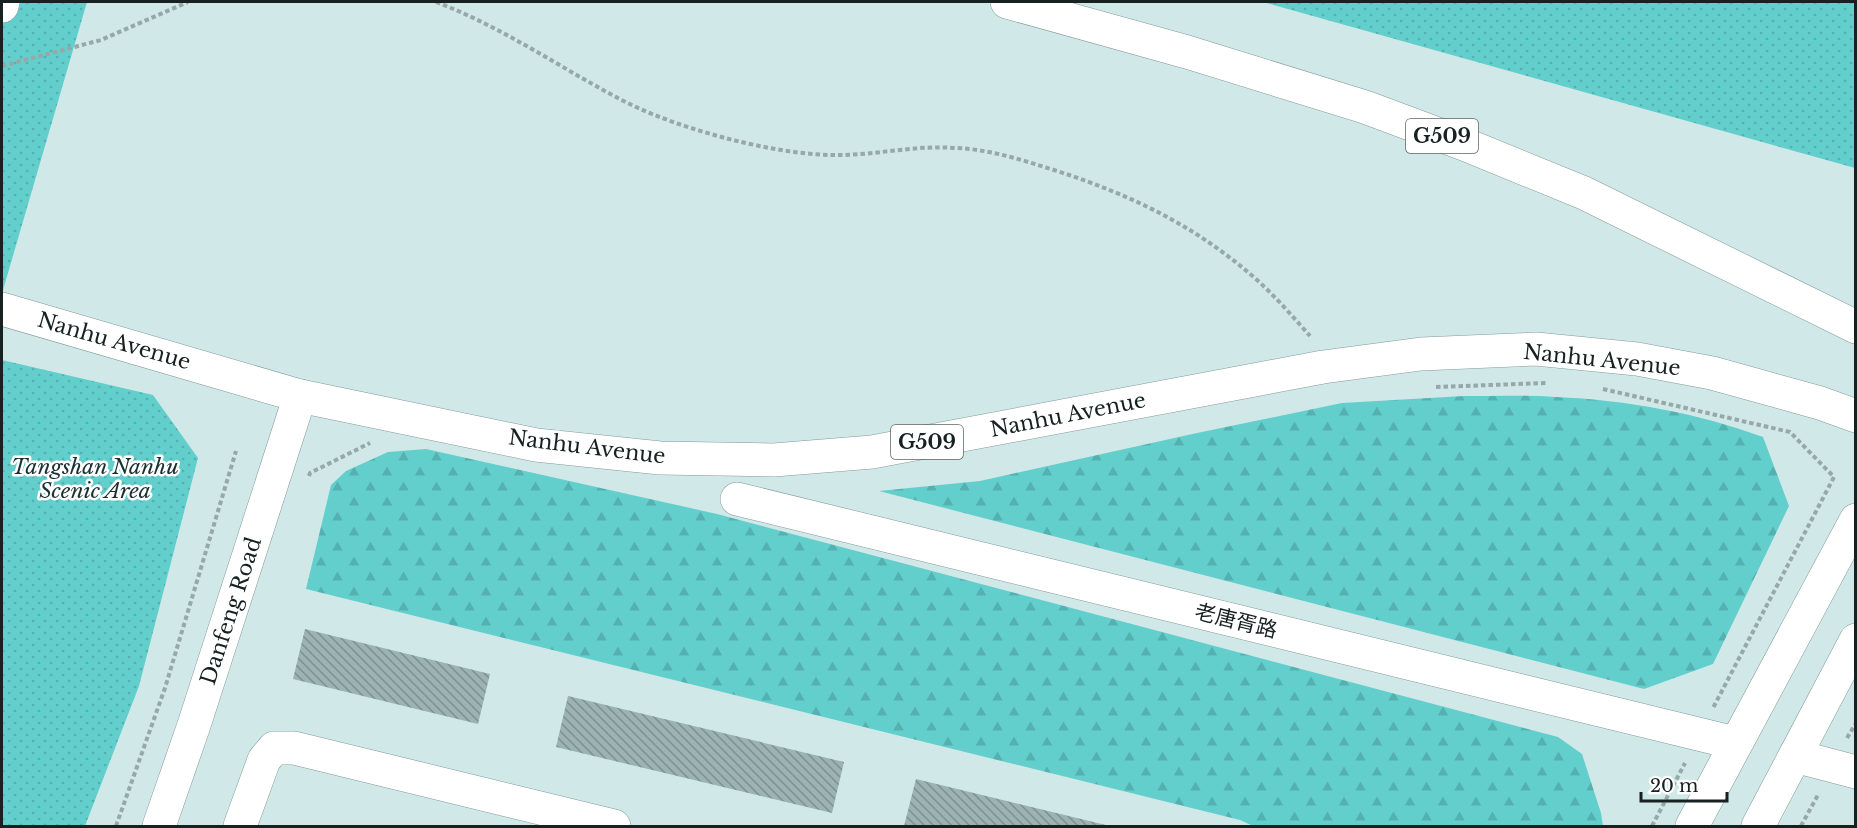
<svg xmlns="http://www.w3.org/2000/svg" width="1857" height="828" font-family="'Libre Baskerville','Noto Sans SC',serif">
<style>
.grass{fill:url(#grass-dots)}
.forest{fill:url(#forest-firs)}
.building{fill:url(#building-back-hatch)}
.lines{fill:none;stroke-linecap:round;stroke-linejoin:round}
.minor-casing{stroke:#839a99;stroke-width:34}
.major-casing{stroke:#839a99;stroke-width:34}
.highway-casing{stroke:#839a99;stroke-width:34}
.path{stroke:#96a9a8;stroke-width:4;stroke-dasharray:4.5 3;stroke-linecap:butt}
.minor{stroke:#fff;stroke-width:33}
.major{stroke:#fff;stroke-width:33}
.highway{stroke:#fff;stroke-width:33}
.labels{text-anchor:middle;stroke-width:5;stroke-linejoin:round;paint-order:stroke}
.shield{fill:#fff;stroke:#5d6464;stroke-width:1.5}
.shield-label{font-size:20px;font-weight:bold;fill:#182121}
.street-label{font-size:21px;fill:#182121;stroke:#fff}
.park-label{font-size:21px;font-style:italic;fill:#1a3030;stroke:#fff}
</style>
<defs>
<pattern id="grass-dots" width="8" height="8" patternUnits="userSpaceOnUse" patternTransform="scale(1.5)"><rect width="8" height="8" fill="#62cfcd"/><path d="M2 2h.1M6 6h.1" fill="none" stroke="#54b1b0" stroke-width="1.8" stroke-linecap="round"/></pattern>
<pattern id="forest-firs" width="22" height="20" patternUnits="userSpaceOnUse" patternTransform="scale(1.5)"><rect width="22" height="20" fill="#62cfcd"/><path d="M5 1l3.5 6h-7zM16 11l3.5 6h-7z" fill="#54b1b0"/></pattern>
<pattern id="building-back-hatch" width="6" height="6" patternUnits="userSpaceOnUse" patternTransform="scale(1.5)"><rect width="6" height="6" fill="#9bb3b2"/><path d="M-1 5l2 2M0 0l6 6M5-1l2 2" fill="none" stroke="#7d9190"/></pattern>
</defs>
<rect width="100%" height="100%" fill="#d0e8e7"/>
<path class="grass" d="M2 2H87L3 290 2 289Z
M1263 2H1855V168Z
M2 360 153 395 198 458 139 686 85 826H2Z"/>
<path class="forest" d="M1464 396C1495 396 1526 395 1556 397 1627 400 1697 413 1763 437L1789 506 1713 664 1644 689 879 491 980 481 1197 433 1342 403Z
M426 449 717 514 1558 737 1582 754 1601 813 1603 826H1253L1240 820 306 589 331 485 346 471 388 452Z"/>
<path class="building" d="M305 629 490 674 478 724 293 679Z
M568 696 844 762 832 813 556 747Z
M916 779 1110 826H904Z"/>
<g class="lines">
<g class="minor-casing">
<path id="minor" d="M737 499 1735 743
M1795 756 1856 772
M240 826 264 760 274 748H294L614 826"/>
</g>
<g class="major-casing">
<path id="major" d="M159 826 194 725 300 396
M1692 826 1856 520
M1758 826 1856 640"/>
</g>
<g class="highway-casing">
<path id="highway" d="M1007 2 1187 52 1365 107 1464 144 1584 193 1856 327
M2 6 3 2
M2 309 300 396 536 445 660 458 774 460 872 452 1323 367 1421 354 1536 349 1637 359 1712 373 1820 403 1856 416"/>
</g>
<path class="path" d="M436 2C500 26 556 65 616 97 651 116 691 129 729 139 765 148 806 156 844 155 881 154 918 145 955 148 989 149 1022 160 1054 170 1131 195 1195 225 1257 280 1276 297 1293 317 1310 336
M2 66 101 40 188 2
M1436 387 1546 383
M1603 389 1790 432 1834 477 1713 708
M309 476 310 473 370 443
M1847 738 1856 723
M116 826 165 688 236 451
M1652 826 1685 763
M1801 826 1819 793"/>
<use href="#minor" class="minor"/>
<use href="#major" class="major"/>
<use href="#highway" class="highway"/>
</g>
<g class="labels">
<g class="shield">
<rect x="1406" y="119" width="72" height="34" rx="4.5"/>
<rect x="891" y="425" width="72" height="34" rx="4.5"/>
</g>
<g class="shield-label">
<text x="1442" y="143">G509</text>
<text x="927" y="449">G509</text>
</g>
<g class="street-label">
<text transform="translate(114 341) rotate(16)" y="7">Nanhu Avenue</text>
<text transform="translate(1602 360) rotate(6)" y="7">Nanhu Avenue</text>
<text transform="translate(1068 415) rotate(-11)" y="7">Nanhu Avenue</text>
<text transform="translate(587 447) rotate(7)" y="7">Nanhu Avenue</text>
<text transform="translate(231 611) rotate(-72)" y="7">Danfeng Road</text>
<text transform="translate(1236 621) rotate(14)" y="7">老唐胥路</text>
</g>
<g class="park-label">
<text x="95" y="474">Tangshan Nanhu<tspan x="95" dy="24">Scenic Area</tspan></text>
</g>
</g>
<rect width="1857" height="828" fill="none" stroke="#182121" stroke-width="6"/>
<path d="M1641 792v9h86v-9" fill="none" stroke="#182121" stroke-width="3"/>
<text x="1650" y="792" font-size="18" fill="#182121" stroke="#ffffff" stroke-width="4.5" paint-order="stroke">20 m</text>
</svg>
